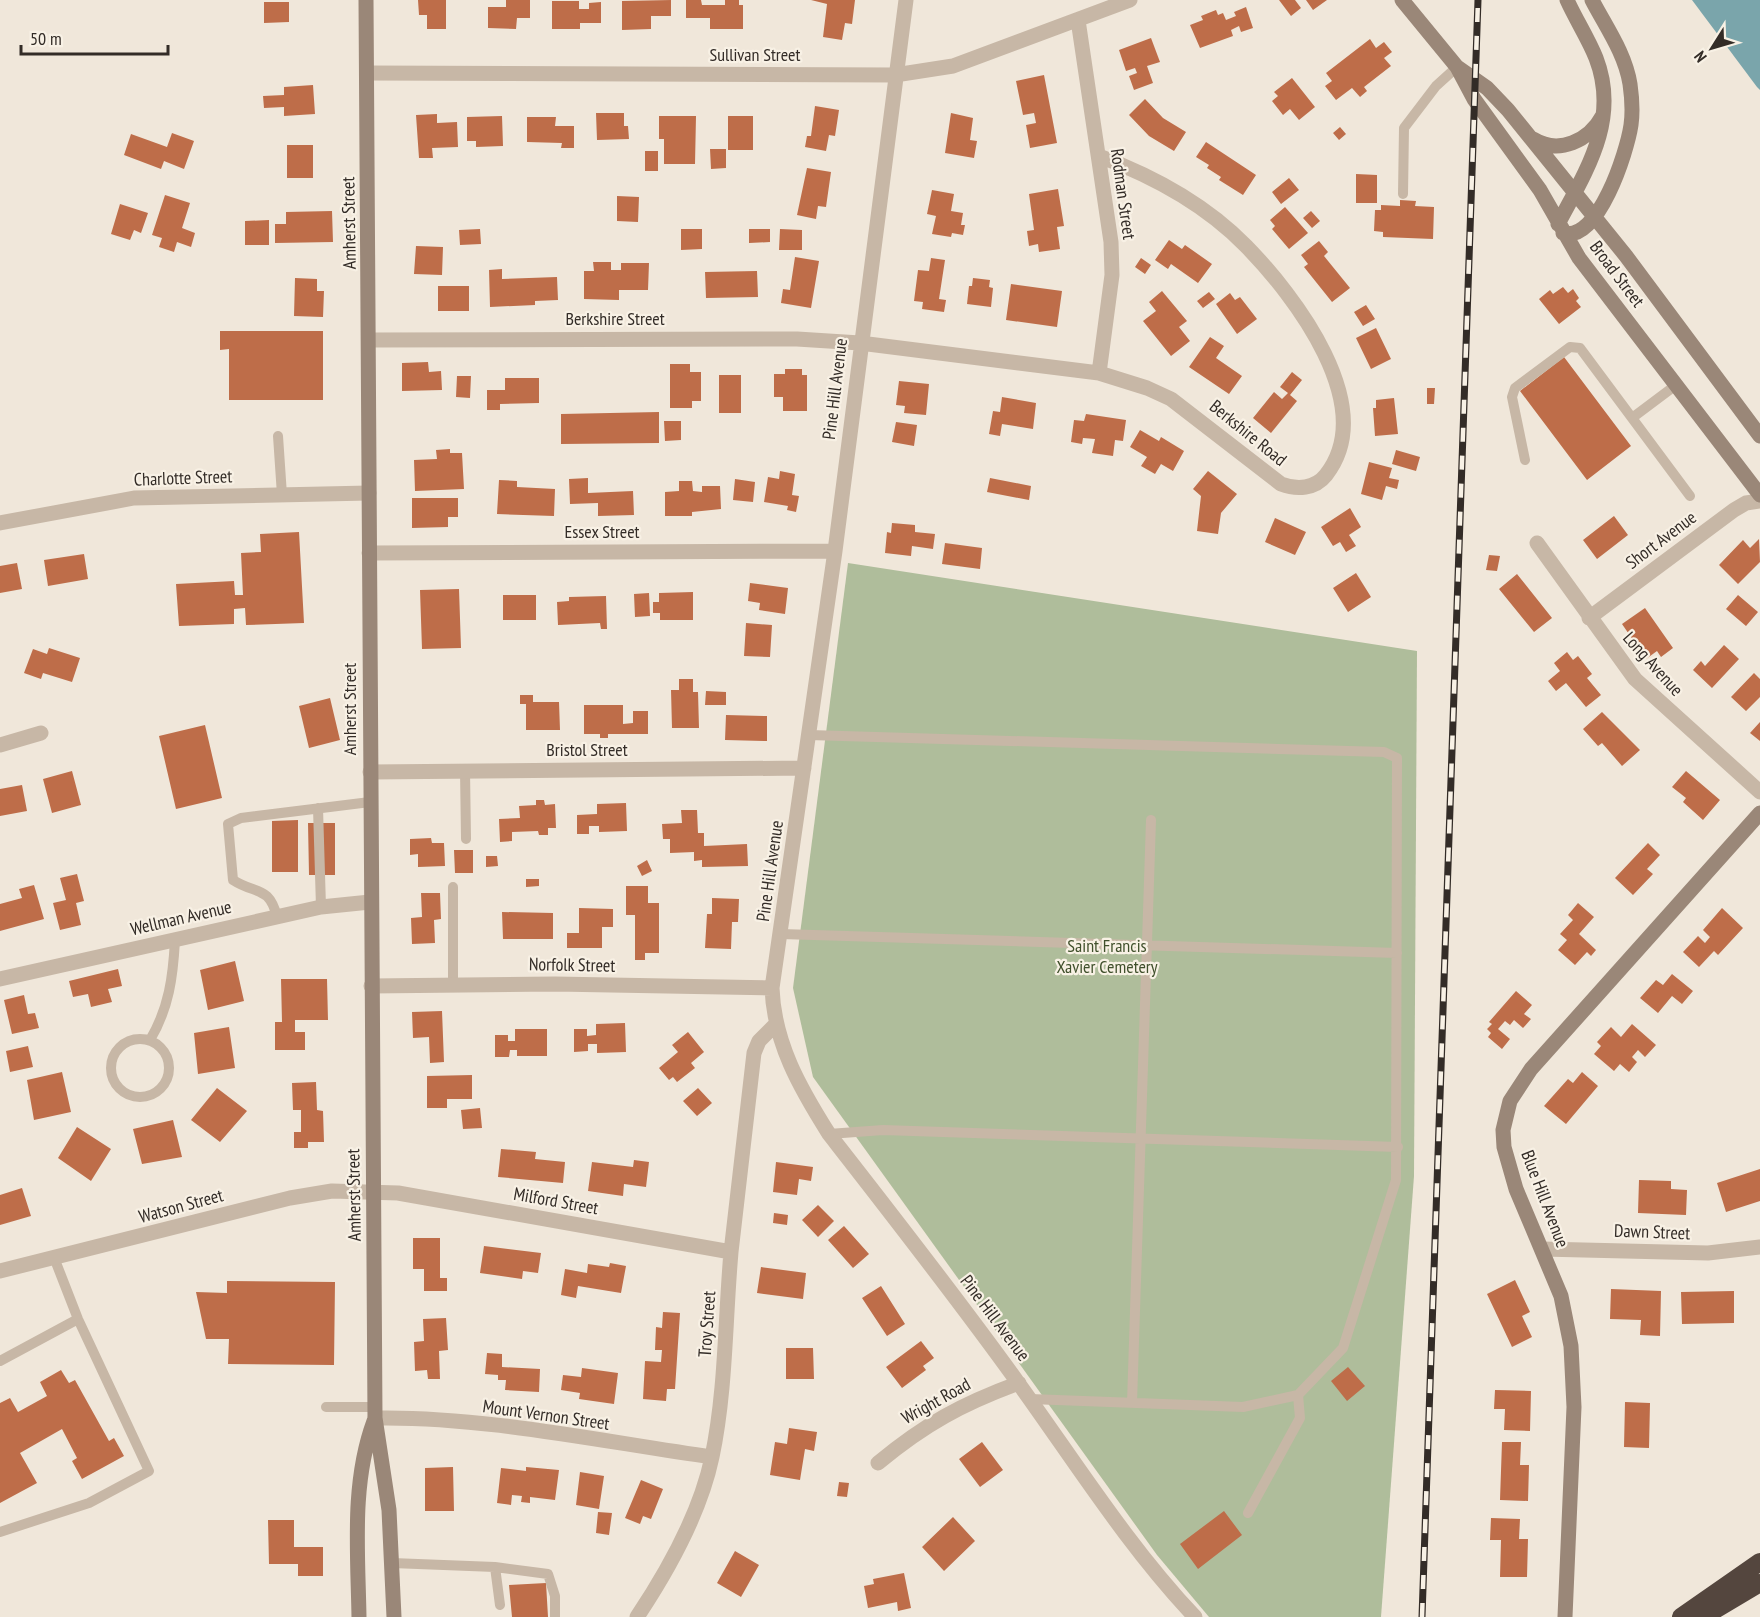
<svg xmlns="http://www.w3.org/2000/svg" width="1760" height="1617" font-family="'PT Sans Narrow',sans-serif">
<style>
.green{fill:#afbd9b}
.water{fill:#7aa5ab}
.building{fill:#be6d49}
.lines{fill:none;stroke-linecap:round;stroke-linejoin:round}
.lane{stroke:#c7b7a6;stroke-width:10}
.street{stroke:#c7b7a6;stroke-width:15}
.secondary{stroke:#9a8778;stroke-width:15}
.highway{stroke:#54463e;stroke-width:18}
.rail-casing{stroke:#332c27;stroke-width:7}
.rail{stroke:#f8f1e5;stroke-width:4.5;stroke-dasharray:14;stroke-linecap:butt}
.labels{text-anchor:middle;stroke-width:4.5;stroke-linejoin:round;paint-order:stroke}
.street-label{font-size:18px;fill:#332c27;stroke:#f8f1e5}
.park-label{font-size:18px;fill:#40502c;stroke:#f8f1e5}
</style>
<rect width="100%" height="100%" fill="#f0e7da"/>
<path class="green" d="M848 563 1417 651 1414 1176 1381 1617H1209L1157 1555 813 1077 793 988Z"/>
<path class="water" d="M1692 0H1760V90L1757 87Z"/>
<path class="building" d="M418 0H446V29H427V15H419Z
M506 0H530V18H517L516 29 488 28V7H506Z
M671 0V16H651V29L622 30V1Z
M686 0H701L702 5H725V0H739V5H743V29H710V18H686Z
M811 0H855L852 24 845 23 842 40 823 37 827 4Z
M1279 0H1295L1301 8 1291 16Z
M1306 0H1327L1313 10Z
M552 1H579V9H589V3L601 2V23H580V29H552Z
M264 2H289V22L264 23Z
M1246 7 1253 28 1241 32 1239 26 1231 30 1233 36 1200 48 1190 25 1203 20 1201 16 1216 10 1218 15 1223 13 1226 20 1236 16 1234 12Z
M1151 38 1160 62 1147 66 1153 83 1134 90 1129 76 1137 73 1135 68 1126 71 1119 50Z
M1370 39 1376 48 1384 42 1392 52 1384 58 1391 66 1364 87 1367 91 1360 97 1352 88 1336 100 1325 86 1332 81 1326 73Z
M1044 75 1057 143 1030 148 1026 125 1036 123 1034 113 1023 115 1016 81Z
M1292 78 1315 107 1299 120 1290 109 1283 115 1272 101 1278 96 1274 92Z
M313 85 315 114 284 116V107L264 108 263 96 284 95V87Z
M1145 99 1163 118 1186 132 1174 151 1149 136 1129 115Z
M815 106 839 110 835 136 829 135 826 151 805 147 807 136H811Z
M596 113H624V126H628L629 139 597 140Z
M951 113 973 118 970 140 977 141 974 158 945 153Z
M437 114V123L457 122 458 147 432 148 433 158H419L416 115Z
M502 116 503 146 476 147V141H467V117Z
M659 116H696L695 164H664V139H659Z
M728 116H753V150H728Z
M527 117H556L555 126H574V148H561L562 143 527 142Z
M1340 127 1346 134 1339 140 1333 133Z
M172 133 194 141 184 169 164 161 161 169 124 155 131 134 167 147Z
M1206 142 1256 175 1243 195 1219 180 1221 177 1207 168 1209 165 1196 157Z
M287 145H313V178H287Z
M710 149H726V168L711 169Z
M645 151H658V171H645Z
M807 168 831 172 826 207 818 206 816 219 797 215Z
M1356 174 1377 175V203H1356Z
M1289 178 1299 190 1281 204 1272 192Z
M1058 189 1064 226 1057 227 1060 249 1039 252 1038 244 1029 246 1027 231 1034 230 1029 194Z
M932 190 954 194 951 211 963 213 961 225H965L963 235 952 233 951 237 932 234 936 216 927 214Z
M165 195 190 203 182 228 195 233 191 247 177 242 174 252 159 247 162 238 152 235Z
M617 196 639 197 638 222 617 221Z
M1400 200 1416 201 1415 206 1434 207 1433 239 1383 237V232L1374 231 1375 210H1381V205L1400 206Z
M120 204 148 213 141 233 134 230 130 240 111 234Z
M1285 207 1308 233 1289 249 1272 229 1275 226 1270 220Z
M332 211 333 242 275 243V224H286V212Z
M1311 211 1320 221 1312 228 1303 218Z
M269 220V245H245V221Z
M480 229 481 244 460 245 459 230Z
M681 229H702V249L681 250Z
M749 229H770V242L749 243Z
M780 229 802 230V250H779Z
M1169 240 1182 249 1185 245 1212 264 1198 283 1171 264 1168 269 1155 260Z
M1319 241 1328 252 1324 256 1350 288 1332 302 1304 267 1308 264 1301 255Z
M416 246 443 247 442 275 414 274Z
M795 257 819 261 811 308 781 303 783 289 790 290Z
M931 258 945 260 939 299 946 300 944 312 922 309 923 302 914 301 918 270 929 271Z
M1141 258 1151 265 1145 274 1135 267Z
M593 262H611V270H621V263H649L648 290H619V300L584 299V271H594Z
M502 269V279L557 277 558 300 535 301V305L490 307 489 270Z
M757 271 758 297 706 298 705 272Z
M295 278 317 279V291H324L323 317 294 316Z
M973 278 990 280 989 287 993 288 991 307 967 304 969 286H972Z
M1011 284 1062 291 1057 327 1006 320Z
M438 286H469V311H438Z
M1563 287 1568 293 1573 289 1579 298 1576 301 1581 307 1559 324 1539 299 1550 290 1553 294Z
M1162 291 1187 321 1179 327 1190 341 1171 356 1143 321 1156 311 1149 302Z
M1209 292 1215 299 1203 308 1197 301Z
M1230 293 1235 300 1240 297 1257 319 1237 334 1216 304Z
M1366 305 1375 319 1363 326 1354 312Z
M1376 328 1391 359 1371 369 1356 338Z
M220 331H323V400H229V349L220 350Z
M1210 337 1224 346 1216 358 1242 376 1229 394 1189 367Z
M1564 357 1631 446 1587 480 1520 391Z
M428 362 429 372 441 371 442 390 402 391V363Z
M670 364H690V372H701V401H692V408H670Z
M785 369H802V375H807V411H783V397H774V374H785Z
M1292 372 1302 380 1290 395 1297 401 1271 433 1253 418 1274 392 1282 399 1288 393 1280 387Z
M719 375H741V413H719Z
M457 376H471L470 398 456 397Z
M505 378H539V403L500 404V410H487V390H505Z
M899 381 929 384 926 415 904 413 905 406 896 405Z
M1427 388H1435L1434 404H1427Z
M1002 397 1036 403 1033 429 1002 424 1000 436 989 434 993 411 1000 412Z
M1394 398 1398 434 1375 436 1373 408H1376V400Z
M659 412V443L561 444V414Z
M1086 414 1126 420 1123 441 1115 440 1113 456 1092 453 1095 439 1083 438 1082 444 1071 442 1074 420 1084 421Z
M664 421H681V440L665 441Z
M896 422 917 425 914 446 892 442Z
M1140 430 1159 441 1161 437 1184 451 1173 471 1161 464 1155 474 1141 466 1147 457 1130 447Z
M450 449V453H462L464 489 415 491 414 460 437 459 436 450Z
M1396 450 1420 457 1416 471 1392 464Z
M1369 462 1392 468 1389 478 1399 480 1397 489 1386 486 1382 500 1361 494Z
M780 471 795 474 792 495 799 496 796 512 787 510 788 506 764 502 768 477 779 479Z
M1208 471 1237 494 1221 513 1218 534 1197 531 1201 496 1193 489Z
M588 478V493L633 491 634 515 598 516V503L570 504 569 479Z
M990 478 1031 486 1029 500 987 492Z
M735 479 755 482 753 502 733 500Z
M499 480 517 481V487L555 489 554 516 497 514Z
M679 481H692L693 491 702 492V486H720L721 509 692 512V516H665V492L679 491Z
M412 498H458V517H448V527L412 528Z
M1350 508 1361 527 1349 535 1356 546 1346 552 1340 542 1333 546 1321 527Z
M1614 516 1628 535 1597 559 1583 540Z
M1275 518 1306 532 1295 555 1265 542Z
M892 523 915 525V532L935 534 933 549 912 546 911 556 885 553 887 532 891 533Z
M299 532 304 623 246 625 245 608 234 609V624L179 626 176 584 234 581 235 595H243L241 553 261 552 260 534Z
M1759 539 1760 562 1738 584 1719 565 1743 540 1750 548Z
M945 543 982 548 980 569 942 564Z
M84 554 88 579 48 586 44 560Z
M1489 555 1500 556 1497 571 1486 570Z
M17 563 22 589 0 593V566Z
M1356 573 1371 597 1348 612 1333 588Z
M1517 574 1552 618 1534 632 1499 589Z
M750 583 788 588 785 614 759 610 760 603 748 601Z
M459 589 461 648 422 649 420 590Z
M693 592V620H660V613H653V602H659V593Z
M649 593 650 616 635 617 634 594Z
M503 595H536V620H503Z
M1738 595 1758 612 1746 626 1726 609Z
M606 596 607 629H601L600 623 558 625 557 602 569 601V597Z
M1645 608 1673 648 1661 657 1657 651 1646 659 1622 624Z
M746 623 772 625 770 657 744 656Z
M1724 645 1739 659 1712 688 1693 670 1701 661 1705 666Z
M49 648 80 658 72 682 43 673 41 679 24 673 33 649 47 654Z
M1567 652 1573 660 1578 656 1592 674 1587 678 1601 695 1586 707 1566 683 1556 691 1548 681 1560 671 1554 663Z
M1754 673 1760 679V697L1746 711 1731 697Z
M679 679H693V692H698L699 728H672L671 690H679Z
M706 691 726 692V705H705Z
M520 695H533V702H559L560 730H526V704H520Z
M330 698 340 740 309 748 299 706Z
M584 705H623V724L633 723V711H648V734H608V738H600V734H584Z
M1602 712 1640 750 1622 766 1602 743 1598 746 1583 729Z
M726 715 767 716V741L725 740Z
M1760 722V741L1750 733Z
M205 725 222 798 176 809 159 736Z
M72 771 81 805 52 813 43 779Z
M1686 771 1720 800 1703 820 1683 802 1686 798 1672 787Z
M22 785 27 811 0 816V789Z
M536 800H544L545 805 555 804 556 828H548V835H539L538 831 512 832V841L500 842 499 819 520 818 519 806 536 805Z
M626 803 627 831 599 832V826H589V834H577V815L597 814V804Z
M681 810H697L698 833H704V846L747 844 748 866 702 867V860L694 861V852L670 853V839H663L662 824 682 823Z
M298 820V872H272V821Z
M308 823H335V875H309Z
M431 838 432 843H444L445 866 418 867V854L410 855V839Z
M1648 843 1660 855 1647 869 1653 874 1633 895 1615 878Z
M454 850H473V873H455Z
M486 856H497L498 866 486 867Z
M647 860 652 871 642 876 637 866Z
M77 874 84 901 76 903 81 925 60 930 53 903 66 900 60 878Z
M526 879H539V886L526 887Z
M34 885 44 919 0 931V904L22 898 19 889Z
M626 886H648V903H659V953H645V960H635V915H626Z
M421 893H440L441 919 434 920 435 943 412 944 411 918 422 917Z
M712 898 739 899 738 922H732L731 949 705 948 707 914H712Z
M1578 903 1594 917 1579 934 1596 950 1591 956 1587 952 1575 965 1558 950 1567 940 1560 934 1573 920 1568 915Z
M579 908 613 909V927H602V948H567V933H579Z
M1722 908 1743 928 1718 955 1714 951 1699 967 1683 952 1698 936 1705 943 1710 937 1703 930Z
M502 912 553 913V939H503Z
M235 961 244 1001 208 1010 200 970Z
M118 969 122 986 108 989 112 1002 91 1007 88 994 73 997 69 981Z
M1672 974 1693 991 1682 1004 1672 996 1658 1013 1640 998 1656 980 1663 985Z
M281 979H327L328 1020H295V1032H305V1050H275V1022H282Z
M1516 991 1532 1005 1524 1014 1531 1019 1523 1028 1514 1020 1510 1025 1505 1021 1498 1029 1510 1039 1502 1049 1488 1037 1491 1033 1487 1029 1492 1024 1489 1022Z
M24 995 28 1014 35 1013 39 1028 12 1034 4 1000Z
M442 1011 444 1062 430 1063 429 1037 413 1038 412 1012Z
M625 1023 626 1052 597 1053V1044H588V1051L574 1052V1029H587V1036L596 1035V1024Z
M1632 1024 1656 1045 1645 1057 1638 1050 1632 1057 1637 1062 1629 1072 1620 1064 1614 1071 1594 1054 1601 1046 1597 1042 1611 1027 1621 1037Z
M229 1027 235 1068 198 1074 194 1033Z
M515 1029H547V1056H517V1050H510L509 1057H495V1035H508V1041H515Z
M688 1032 704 1052 691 1063 695 1068 677 1082 673 1077 669 1080 659 1068 678 1052 672 1045Z
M28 1046 33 1067 10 1072 6 1051Z
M62 1072 71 1112 34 1120 27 1080Z
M1582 1072 1598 1086 1566 1124 1544 1106 1568 1079 1573 1083Z
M472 1075V1099H447V1108H427V1076Z
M316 1082 317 1110 323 1111 324 1142H308V1148H294V1132H301V1110H293L292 1083Z
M217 1088 247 1111 220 1142 191 1120Z
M698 1088 712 1103 697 1116 683 1101Z
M480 1108 482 1128 463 1129 461 1110Z
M173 1120 182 1157 142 1164 133 1129Z
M77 1127 111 1149 91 1181 58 1158Z
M501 1149 536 1152 535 1159 565 1162 563 1183 498 1177Z
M634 1160 649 1162 646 1187 624 1184 623 1196 588 1191 592 1162 633 1167Z
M776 1162 813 1167 811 1181 799 1179 797 1195 773 1192Z
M1760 1169V1201L1726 1212 1717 1183Z
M1639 1180 1671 1181V1189L1687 1190 1686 1215 1638 1213Z
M22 1188 31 1216 0 1225V1195Z
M818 1205 834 1221 818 1237 802 1220Z
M774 1213 788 1215 787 1225 773 1223Z
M844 1226 869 1254 853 1268 828 1240Z
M413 1238H440V1278H447V1291H424V1269H413Z
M484 1246 541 1253 538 1273 523 1271 522 1279 480 1273Z
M610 1263 626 1266 621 1293 578 1286 576 1298 561 1295 565 1269 587 1273 588 1264 609 1267Z
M761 1267 806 1273 803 1299 757 1293Z
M1515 1280 1530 1312 1522 1316 1532 1337 1512 1347 1487 1294Z
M227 1281 335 1282 334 1365 228 1364 229 1339H206L196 1292 227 1293Z
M881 1286 905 1324 887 1336 862 1298Z
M1611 1289 1661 1291 1660 1336 1640 1335 1641 1320 1610 1319Z
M1734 1291V1323L1682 1324 1681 1292Z
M663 1312 680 1313 675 1389H667L666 1401 643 1399 645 1361 661 1362 662 1350H655L656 1327 662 1328Z
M446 1318 448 1350 439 1351 440 1379H428L427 1370 415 1371 414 1342 424 1341 423 1319Z
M921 1341 934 1358 923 1366 926 1370 902 1388 886 1367Z
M786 1348H813L814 1379H786Z
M487 1353 502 1354V1367L540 1369 539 1392 505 1390 506 1380H498V1375L485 1374Z
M1348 1367 1365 1386 1347 1401 1331 1381Z
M582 1368 618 1373 614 1404 579 1399 580 1393 561 1390 563 1375 581 1377Z
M61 1370 69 1383 75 1380 109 1441 114 1438 124 1456 82 1479 72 1461 77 1458 62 1429 20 1453 37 1483 0 1503V1403L10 1398 18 1412 47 1396 40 1382Z
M1495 1390 1531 1391 1530 1431 1504 1430 1505 1409H1494Z
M1625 1402 1650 1403 1649 1448 1624 1447Z
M789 1428 817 1432 814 1451 805 1449 800 1480 770 1475 775 1442 787 1444Z
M982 1442 1003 1470 980 1487 959 1459Z
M1502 1442H1521L1520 1465H1529L1528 1501 1500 1500Z
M453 1467 454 1511H425V1468Z
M526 1467 559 1470 555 1500 530 1497V1503L521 1502 522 1496 512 1495 511 1505 497 1503 501 1468 526 1471Z
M580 1472 604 1476 599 1509 576 1505Z
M641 1480 663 1489 651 1519 643 1516 640 1524 625 1518Z
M839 1482 849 1483 847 1497 837 1496Z
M1224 1511 1242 1535 1198 1569 1180 1544Z
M598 1512 612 1513 609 1535 596 1533Z
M953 1517 975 1541 944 1571 922 1547Z
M1491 1518 1520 1519 1519 1539H1528L1527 1577H1500L1501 1540H1490Z
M268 1520H294V1547H323V1576H298V1564H269Z
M735 1551 759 1565 741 1597 717 1583Z
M904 1573 911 1608 898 1611 897 1602 868 1608 864 1586 874 1584 873 1579Z
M546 1583 548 1617H512L509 1585Z"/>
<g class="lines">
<path class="lane" d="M1403 194 1404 128 1436 86 1457 67
M1632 418 1676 385
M278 436 282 495
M1525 460 1512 397 1515 388 1570 347 1580 348 1690 496
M809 735 1384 752 1397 758 1396 1180 1343 1348 1298 1395 1243 1407 1030 1399
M465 770 466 839
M318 808 321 907
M277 917C269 885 256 895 233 880L228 824 241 818 370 802
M781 934 1397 953
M453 985V887
M111 1068a29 29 0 1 1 58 0a29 29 0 1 1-58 0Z
M150 1040C169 1008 173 977 175 940
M829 1134 883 1130 1398 1147
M0 1361 78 1319
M1132 1403 1151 820
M326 1407H375
M1248 1513 1300 1418 1298 1395
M0 1532 89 1503 149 1471 78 1319 55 1260
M392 1563 495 1567 500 1605
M495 1567 548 1574 555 1596V1617"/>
<path class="street" d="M906 0 835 551 772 988C774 1043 800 1088 829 1134 893 1216 958 1299 1019 1384 1076 1463 1128 1546 1195 1617
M1078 20 1111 242 1112 275 1099 373
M367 73 895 75 953 66 1130 0
M369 340 797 339 860 343 1099 373 1147 388 1171 399 1281 484C1297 490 1315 489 1326 475 1380 406 1294 295 1246 246 1206 205 1153 176 1099 156
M0 523 134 498 369 493
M1537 543 1635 679 1760 792
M369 553 835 551
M1589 618 1734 510 1746 503 1760 501
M0 745 41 733
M370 772 804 768
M0 979 321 907 370 902
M371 986 555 984 772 988
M1542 1249 1708 1253 1760 1247
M0 1271 290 1198 332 1191 398 1193 731 1252
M375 1418C484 1416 604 1442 712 1457
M878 1463C925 1424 962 1404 1019 1383
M637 1617C669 1569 700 1514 712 1457 726 1390 725 1320 731 1252 738 1186 747 1119 754 1053L759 1041 776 1024"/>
<path class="secondary" d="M366 0 375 1418 389 1510 394 1617
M1402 0 1457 67 1474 99 1540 190 1579 258 1760 495
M1457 67 1487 88 1508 110 1626 256 1760 436
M1533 139C1559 155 1589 141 1603 115
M1558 224C1586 171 1620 120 1596 58 1588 38 1576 20 1567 0
M1563 233C1598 243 1627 152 1631 125 1633 111 1632 98 1630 84 1625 53 1606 27 1592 0
M359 1617C358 1553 351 1483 374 1421
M1565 1617 1574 1407 1571 1346 1561 1296 1516 1189 1504 1147 1503 1130 1510 1101 1531 1069 1760 813"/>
<path class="highway" d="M1681 1617 1760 1562
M1703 1617 1760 1583"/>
<g class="rail-casing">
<path id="rail" d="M1422 1617 1478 0"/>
</g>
<use href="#rail" class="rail"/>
</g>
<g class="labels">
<g class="street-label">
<text x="755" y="61">Sullivan Street</text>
<text transform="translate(1123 194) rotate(82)" y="6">Rodman Street</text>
<text transform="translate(349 223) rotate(-91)" y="6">Amherst Street</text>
<text transform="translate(1617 274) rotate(53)" y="6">Broad Street</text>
<text x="615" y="325">Berkshire Street</text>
<text transform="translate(835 389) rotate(-83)" y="6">Pine Hill Avenue</text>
<text transform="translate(1248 433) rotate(39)" y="6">Berkshire Road</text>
<text transform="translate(183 478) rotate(-2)" y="6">Charlotte Street</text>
<text x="602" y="538">Essex Street</text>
<text transform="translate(1661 540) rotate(-37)" y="6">Short Avenue</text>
<text transform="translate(1653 664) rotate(48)" y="6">Long Avenue</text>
<text transform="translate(350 709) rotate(-90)" y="6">Amherst Street</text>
<text x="587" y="756">Bristol Street</text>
<text transform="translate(770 871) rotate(-82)" y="6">Pine Hill Avenue</text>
<text transform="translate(181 918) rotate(-13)" y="6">Wellman Avenue</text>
<text transform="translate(572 965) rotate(1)" y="6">Norfolk Street</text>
<text transform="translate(354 1195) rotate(-91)" y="6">Amherst Street</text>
<text transform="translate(1545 1199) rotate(69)" y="6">Blue Hill Avenue</text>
<text transform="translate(556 1201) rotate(10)" y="6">Milford Street</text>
<text transform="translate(181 1206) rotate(-15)" y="6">Watson Street</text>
<text transform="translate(1652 1232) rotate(2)" y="6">Dawn Street</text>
<text transform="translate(995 1318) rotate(53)" y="6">Pine Hill Avenue</text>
<text transform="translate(707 1324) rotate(-86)" y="6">Troy Street</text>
<text transform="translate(936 1401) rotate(-29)" y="6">Wright Road</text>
<text transform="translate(546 1415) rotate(8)" y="6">Mount Vernon Street</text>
</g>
<g class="park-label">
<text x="1107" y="952">Saint Francis<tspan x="1107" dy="21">Xavier Cemetery</tspan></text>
</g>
</g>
<g transform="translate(1712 48) rotate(233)" stroke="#f8f1e5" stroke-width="4.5" paint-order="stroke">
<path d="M0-4.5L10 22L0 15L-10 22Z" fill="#332c27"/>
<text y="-9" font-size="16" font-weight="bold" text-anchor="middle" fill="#332c27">N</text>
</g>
<path d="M21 45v9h147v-9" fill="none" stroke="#332c27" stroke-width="3"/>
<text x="30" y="45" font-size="18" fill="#332c27" stroke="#f8f1e5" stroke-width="4.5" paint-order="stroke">50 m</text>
</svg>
